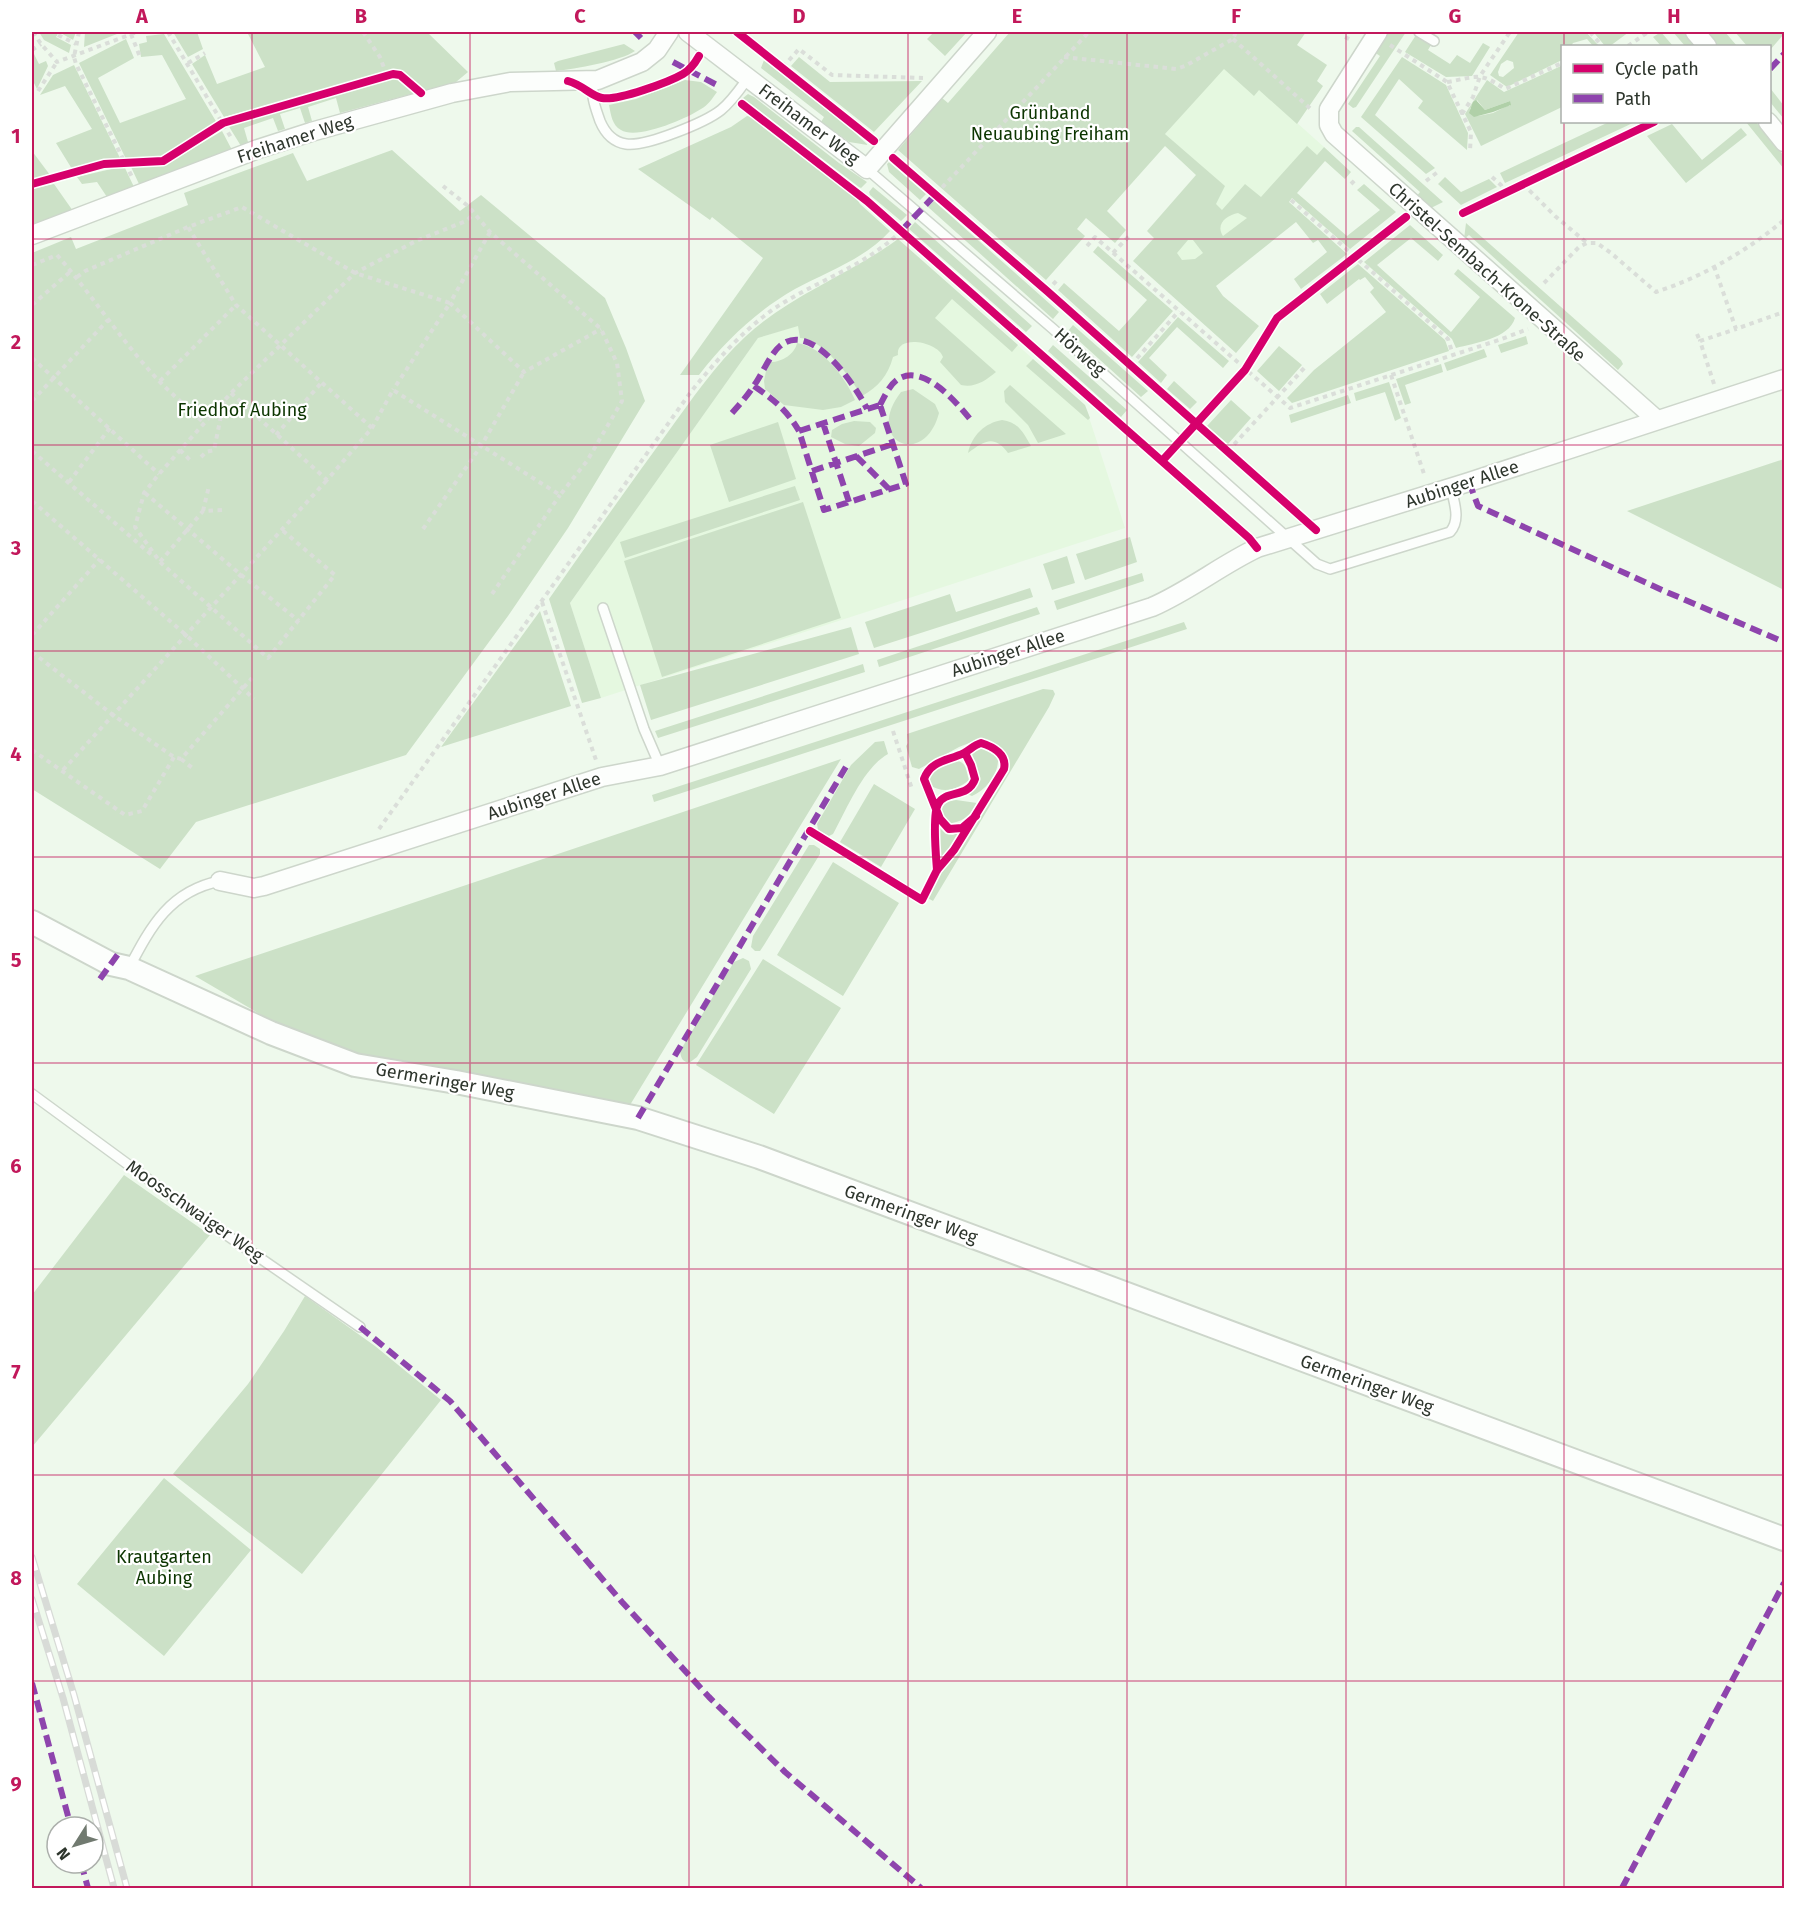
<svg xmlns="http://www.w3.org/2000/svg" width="1816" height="1920" font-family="'Fira Sans',sans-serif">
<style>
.built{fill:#e5f8e0}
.green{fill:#cce1c7;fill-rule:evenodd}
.water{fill:#b0d0a8}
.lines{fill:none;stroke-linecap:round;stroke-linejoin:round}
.service-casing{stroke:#cdd6cb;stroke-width:12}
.minor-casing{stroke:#cdd6cb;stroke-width:21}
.tertiary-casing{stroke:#cdd6cb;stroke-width:26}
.path{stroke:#daded9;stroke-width:4;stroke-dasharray:4.5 4.5;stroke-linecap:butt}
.service{stroke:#fcfefc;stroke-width:9}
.minor{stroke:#fcfefc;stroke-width:18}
.tertiary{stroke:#fcfefc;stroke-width:22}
.rail-casing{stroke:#d8dbd7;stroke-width:7}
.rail{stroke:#fff;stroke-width:4.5;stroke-dasharray:14;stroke-linecap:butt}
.quiet{stroke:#8e44ad;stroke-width:6;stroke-dasharray:12 6;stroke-linecap:butt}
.cycleway-casing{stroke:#fff;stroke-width:11}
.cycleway{stroke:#d6006c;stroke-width:8}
.grid{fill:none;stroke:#c2185b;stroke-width:1.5;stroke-opacity:0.55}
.labels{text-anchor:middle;stroke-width:4.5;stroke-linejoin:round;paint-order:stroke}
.park-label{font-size:18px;fill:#0c3500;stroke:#fff}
.street-label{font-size:18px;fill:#2e362d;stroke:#fff}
.neatline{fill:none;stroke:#c2185b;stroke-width:2}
.grid-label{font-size:20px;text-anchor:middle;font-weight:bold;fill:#c2185b}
</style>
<rect width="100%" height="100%" fill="#eef9ec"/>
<path class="built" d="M1229 62 1324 147 1277 199 1174 280 1155 263 1223 185 1165 134Z
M943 279 1085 405 1125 528 601 698 570 603 758 338Z"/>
<path class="green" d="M39 32H76L73 40 59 32 56 37 71 45 69 53 44 40Z
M85 32H122L84 47Z
M173 32H197L203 49 188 57Z
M247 32H427L468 72 456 82 340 113 336 98 308 107 312 121 305 123 300 108 280 114 285 129 278 131 273 118 244 128 248 142 241 146 228 125 333 95 330 88 224 117 192 64 205 55 217 84 265 67Z
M934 32H967L945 56 927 39Z
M1010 32H1306L1297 45 1327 65 1317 81 1323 86 1297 124 1259 90 1254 96 1224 69 1165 134 1225 186 1216 204 1222 210 1245 184 1261 197 1307 146 1317 155 1324 147 1351 172 1345 179 1325 161 1297 193 1347 236 1380 210 1357 190 1364 184 1396 212 1350 249 1292 198 1289 202 1347 254 1301 289 1294 279 1327 252 1318 240 1313 243 1296 222 1216 286 1223 296 1259 326 1236 353 1133 261 1154 238 1147 231 1196 175 1165 146 1107 211 1126 230 1115 243 1086 218 1077 229 1085 236 1046 280 898 150 942 98 948 103ZM1238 213 1247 218 1223 236C1215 224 1227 215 1238 213ZM1188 240H1193L1203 253 1195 259 1182 260 1177 253Z
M1388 32H1406L1356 107 1353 108 1348 104 1380 56 1374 52Z
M1519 32H1586L1599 46H1593L1587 39 1573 43 1571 46H1562V60L1507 87 1490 75ZM1507 60 1513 62 1514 68 1503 77 1499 76 1498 72 1501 64Z
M1597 32H1629L1610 46H1605L1595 34Z
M1661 32 1673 46H1661L1653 37Z
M1673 32H1684L1696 46H1685Z
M1703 32H1725L1737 46H1715Z
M1735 32H1784V34L1770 50V46H1747Z
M164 34 217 123 162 157 126 159 79 63 126 39 134 58 98 78 120 123 186 99 162 55 141 57 139 44 147 42 146 36Z
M1416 35 1431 45 1428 50 1450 64 1457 55 1470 63 1483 43 1490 47 1472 76 1446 77 1405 52Z
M624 44 635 51C621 61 574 69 556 71L554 63 558 61Z
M34 54 39 64 46 61 48 66 37 89 32 79V56Z
M799 57 830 82 922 81 874 132 791 66Z
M1402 57 1446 85 1468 133 1467 150 1418 108 1423 101 1399 79 1375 115 1435 168 1426 174 1361 117Z
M764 60 853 131 868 145 849 142 821 122 824 117 761 68Z
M74 65 121 160 101 161 72 169 56 143 92 129 65 86 40 95 53 75Z
M1561 66 1562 107 1481 146 1465 114 1487 80 1504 92ZM1477 100 1485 110 1510 101V106H1507L1493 113 1478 116 1470 109Z
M685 80 701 82 717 92C712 99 708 105 701 109 686 119 637 140 621 130 612 125 611 115 609 105L636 99Z
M1770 88 1784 106V119L1770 102Z
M748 94 754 97 839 163 867 182 861 188 859 187 743 98Z
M747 116 752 117 855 196 860 204 890 231C866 258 827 272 795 289 758 310 725 341 699 375H680L763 258 712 217 710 220 638 169 731 127Z
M1609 122H1635L1505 183 1500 173Z
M1746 122H1756L1784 156V169Z
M1672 124 1702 160 1741 128 1747 135 1686 183 1647 136Z
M1356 127H1359L1443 202 1429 209 1416 197 1420 192 1352 131Z
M222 131 232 150 139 184 131 167 167 164Z
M392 150 460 211 481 195 605 298 626 348 645 401 568 528 508 616 406 755 196 822 160 869 32 789V253L71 237 76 249 188 205 184 193 293 153 307 181Z
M32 151 50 175 32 179Z
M889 162 926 194 920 200 889 172 887 164Z
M124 166 134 187 107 197 97 182 82 184 77 177Z
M1445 177 1461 192 1489 179 1497 187 1461 205 1438 184Z
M54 184 73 211 32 225V189Z
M873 187 907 215 901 221 870 195 869 192Z
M934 201 1059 312 1053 319 928 207Z
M915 222 1032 326 1026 332 909 229Z
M1466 223 1621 360 1623 364 1618 370 1469 235 1464 239Z
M1410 225 1443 255 1438 261 1411 238 1377 265 1451 332 1480 297 1454 274 1458 269 1515 318C1509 339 1474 343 1456 348L1452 339 1364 262Z
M898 239 1018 345 1012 352 952 299 935 318 996 372C985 381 975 388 961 385L940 362 943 357C938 341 895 334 898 355L893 357C888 376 878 387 862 396 850 378 824 339 800 338L798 326 758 338 570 603 601 698 582 703 549 599C588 543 628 487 668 432 692 399 715 365 745 337 790 295 849 275 898 239Z
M1098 246 1173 311 1132 357 1058 290 1064 283 1119 331 1147 300 1093 252Z
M1358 264 1445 340 1449 351 1292 403 1287 398 1314 370 1386 312 1370 292 1374 288 1365 277 1360 280 1359 279 1327 304 1320 294Z
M1178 317 1229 361 1223 368 1177 327 1149 358 1167 375 1161 383 1138 362Z
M1073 325 1148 391 1141 397 1068 331Z
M1526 336 1528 344 1501 353 1498 345Z
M797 343C823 347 845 377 855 400L841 407 823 410 784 405 765 389 764 381 766 371 771 362C782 362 795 354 797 343Z
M1053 345 1127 410 1121 417 1048 351Z
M1279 346 1302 365 1279 391 1257 371Z
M1484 349 1487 357 1447 371 1444 363Z
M1033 359 1085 405 1090 418 1088 420 1026 366Z
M1441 364 1443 372 1405 385 1411 403 1405 405 1396 379Z
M1174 381 1197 402 1190 409 1167 389Z
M1389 382 1401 418 1395 421 1385 392 1356 401 1354 393Z
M1010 385 1066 434 1038 443 1028 425 1005 402 1004 391Z
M913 389 935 404 939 413C924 470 863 441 901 392Z
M1348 395 1351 403 1291 423 1289 415Z
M1231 400 1251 418 1228 444 1207 426Z
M1002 420C1018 422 1023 432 1031 446L1008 453C994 434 984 441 968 453 972 435 985 423 1002 420Z
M854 421 870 422 876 428 875 433 859 446 845 444 831 437 832 430 842 424Z
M778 422 796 479 729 502 710 445Z
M1784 459V590L1627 511Z
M795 486 800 500 625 558 620 542Z
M803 502 841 618 662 677 624 561Z
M1130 537 1137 562 1085 580 1076 554Z
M1067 556 1075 583 1052 590 1043 564Z
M1142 573 1144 581 1057 610 1054 601Z
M1030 588 1033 597 874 648 865 622 950 594 956 612Z
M1037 607 1040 614 879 667 877 660Z
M540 611 571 706 441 747Z
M1184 622 1187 629 654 802 652 795Z
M851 627 859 654 651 720 640 685Z
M863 664 865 672 658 738 655 731Z
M1043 689 1053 690 1055 694 1049 707 933 901 926 897 1006 770C1013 752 996 746 982 738L959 747 919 769 912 767 906 746 908 743 907 734Z
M884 741 888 754C863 768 847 809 833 834L829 836 818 830 817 824 851 765 875 742Z
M984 748 998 758C999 774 986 790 972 796L967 794 976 787 979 779 972 756 973 750Z
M841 759 630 1105 330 1048 275 1023 195 976Z
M948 760C966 760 965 765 969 780 957 790 943 794 930 785 926 770 935 765 948 760Z
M874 784 915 809 881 867 840 842Z
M956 800 977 803C970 817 962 822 947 824L940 809C944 803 949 801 956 800Z
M937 825 946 834 953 835 962 831 959 837 939 860Z
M809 845H814L820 849V854L764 945 760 951H755L751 947 753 936Z
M833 862 899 903 843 996 777 955Z
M743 958 749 961 751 969 697 1057 689 1063C682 1061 681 1058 680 1051L734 962Z
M763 959 841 1008 774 1114 696 1065Z
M124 1175 210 1235 32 1447V1295Z
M305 1296 375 1346 441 1400 302 1574 173 1474 248 1384 284 1331Z
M164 1478 251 1550 164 1656 77 1584Z"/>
<path class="water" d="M1476 100 1485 110 1510 101 1511 105 1493 112 1474 117 1469 113 1473 102Z"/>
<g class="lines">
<g class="service-casing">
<path id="service" d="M1419 32 1434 41
M595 81C589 93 596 109 600 121 605 133 613 142 626 144 646 147 706 122 721 110 732 101 740 89 748 78
M867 169 1052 328 1317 564 1330 569 1450 532C1461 520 1454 502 1451 488
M603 608 644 729 660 766
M129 968C151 926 170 891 220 881
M32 1094 186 1207 360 1327"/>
</g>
<g class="minor-casing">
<path id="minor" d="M688 32 867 169 987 32
M1378 32 1329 109V125L1334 134 1657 420
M1695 32 1707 46
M1768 122 1784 142
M32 235 258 149 311 132 452 93 510 82 598 80 642 62 657 50 669 32
M220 881 254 888 264 886 602 777 660 766 1152 607C1189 591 1221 565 1257 548L1469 482 1784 379"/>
</g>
<g class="tertiary-casing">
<path id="tertiary" d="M32 922 111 964 129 968 271 1033 355 1065 456 1082 638 1118 759 1157 1784 1539"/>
</g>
<path class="path" d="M33 32 41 44 57 62 137 32
M79 32 74 57 76 64 132 177
M168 32 232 139
M363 32 380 57 387 76
M1590 32 1602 46
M131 34 140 57
M58 35 76 44
M1345 37 1353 41
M1233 39 1312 110
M1390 45 1447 82 1471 132 1470 151
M1628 46 1648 32
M32 50 41 44
M1064 57 1176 69 1185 66 1233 39 1236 32
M188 63 205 53
M783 67 799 49 832 75 923 78
M1447 82C1477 77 1479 71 1505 89L1562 63
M38 91 57 62
M1462 114 1473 97 1480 76 1510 32
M1492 177 1501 185 1506 193
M1426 181 1439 171
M1351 184 1357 178
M1523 184 1555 216 1587 243
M936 194 1089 32
M1291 200 1448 339 1453 355
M490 232 450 303 524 372 601 329
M1087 246 1095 237 1290 408 1499 340 1528 329
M1113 253 1131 234
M32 265 57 255C93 296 122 342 160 382 174 396 189 409 204 423
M1714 266 1736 329 1784 312
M77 277 85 271 188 227
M1544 283 1579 247 1587 243H1597L1611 253 1656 292C1702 277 1747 251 1784 220
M1047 291 1059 278
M32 305 71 271
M1697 334 1700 341
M32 358 159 474
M1131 365 1179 311
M1391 375 1425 477
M160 381 236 305
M1714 384 1700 341 1736 329
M231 393 327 480 372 428 393 390 560 495 587 461 622 401 617 363 601 329 490 232 468 206 443 186
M32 401 108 320
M372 428 236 305 188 227 242 207 355 273 450 303 393 390
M276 435 322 382
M180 450 190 460
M32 451 154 557
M1228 451 1307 365
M201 457 206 452 214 450 224 401
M69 482 110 428
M145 493 240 574 299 621
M32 501 186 635 254 699
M222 510 203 511 160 562 135 527 144 493 159 474 231 393 355 273 416 241 466 221 474 214
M203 511 209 486
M423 529 481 446 524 372
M160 562 268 658 335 575 282 530
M492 594 560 495
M542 602 596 760
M32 635 100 559
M32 652 113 715 174 757 181 759 252 678
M893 731 912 789
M32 750 125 815 142 811 174 757
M181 759 195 770
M63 770 327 480
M379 829 690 393C715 362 742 331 775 308 816 281 866 266 901 231"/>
<use href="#service" class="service"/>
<use href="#minor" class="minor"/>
<use href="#tertiary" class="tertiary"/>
<g class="rail-casing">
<path id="rail" d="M32 1557 74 1695 127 1888
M32 1599 63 1698 114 1888"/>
</g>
<use href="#rail" class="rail"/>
<path class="quiet" d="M635 32 641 38
M673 62 717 85
M1770 69 1784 54
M901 231 936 194
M754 386C774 400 786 409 799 431
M880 405 906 484 824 510 799 431Z
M880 405C885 396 890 383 900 378 925 365 957 403 970 419
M732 413C740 404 748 395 755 384 762 374 771 353 780 346 811 319 856 386 867 409
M823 423 849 502
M856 456 889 489
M812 471 893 444
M1469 482 1478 506 1662 590 1784 642
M100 979 118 954
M638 1118 847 765
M360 1327 450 1401 622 1602 709 1697 785 1772 921 1888
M32 1683 71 1827
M81 1863 88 1888
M1622 1888 1784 1583"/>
<g class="cycleway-casing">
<path id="cycleway" d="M737 32 874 141
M568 81C583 85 591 96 602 98 618 101 669 82 683 74 690 70 695 63 699 56
M742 104 867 201 1249 538 1257 548
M893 158 1047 291 1316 530
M32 184 104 164 163 161 223 123 393 74 400 75 421 93
M1463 213 1654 122
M1162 461 1245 370 1277 318 1406 217
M810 831 922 900 937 870 954 850 1004 769C1007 755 994 747 981 743 974 745 970 750 964 753 948 761 931 760 924 779L940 819 949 829 962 828 976 816
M937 870C936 856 932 815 938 804 946 789 968 799 975 779L971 765 965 753"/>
</g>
<use href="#cycleway" class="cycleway"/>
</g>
<path class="grid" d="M252 32V1888M470 32V1888M689 32V1888M908 32V1888M1127 32V1888M1346 32V1888M1564 32V46M1564 122V1888M32 239H1784M32 445H1784M32 651H1784M32 857H1784M32 1063H1784M32 1269H1784M32 1475H1784M32 1681H1784"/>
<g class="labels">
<g class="park-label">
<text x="1050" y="119">Grünband<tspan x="1050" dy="21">Neuaubing Freiham</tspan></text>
<text x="242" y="416">Friedhof Aubing</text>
<text x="164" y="1563">Krautgarten<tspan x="164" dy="21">Aubing</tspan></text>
</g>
<g class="street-label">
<text transform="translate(809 124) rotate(37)" y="6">Freihamer Weg</text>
<text transform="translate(295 139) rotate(-18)" y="6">Freihamer Weg</text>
<text transform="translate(1487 272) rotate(42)" y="6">Christel-Sembach-Krone-Straße</text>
<text transform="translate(1080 352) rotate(42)" y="6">Hörweg</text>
<text transform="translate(1462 484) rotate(-18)" y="6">Aubinger Allee</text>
<text transform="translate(1008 653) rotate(-18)" y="6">Aubinger Allee</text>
<text transform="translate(544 796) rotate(-18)" y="6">Aubinger Allee</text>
<text transform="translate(445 1081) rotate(10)" y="6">Germeringer Weg</text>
<text transform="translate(195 1211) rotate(35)" y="6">Moosschwaiger Weg</text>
<text transform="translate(911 1214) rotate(20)" y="6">Germeringer Weg</text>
<text transform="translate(1367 1384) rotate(20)" y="6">Germeringer Weg</text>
</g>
</g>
<rect width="1816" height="1920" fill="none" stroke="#ffffff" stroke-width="66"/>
<rect x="1561" y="45" width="210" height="78" fill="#ffffff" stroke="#abafab" stroke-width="1.5"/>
<rect x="1573" y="64" width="30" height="9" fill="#d6006c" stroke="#abafab" stroke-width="1.5"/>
<text x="1615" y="75" font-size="18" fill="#2e362d">Cycle path</text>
<rect x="1573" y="94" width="30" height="9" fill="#8e44ad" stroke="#abafab" stroke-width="1.5"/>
<text x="1615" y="105" font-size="18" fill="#2e362d">Path</text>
<g transform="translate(75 1845) rotate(233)"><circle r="28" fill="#ffffff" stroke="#abafab" stroke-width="1.5"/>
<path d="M0-4.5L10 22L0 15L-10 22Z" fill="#717a70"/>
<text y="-9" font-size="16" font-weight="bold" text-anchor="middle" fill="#2e362d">N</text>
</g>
<rect x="33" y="33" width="1750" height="1854" class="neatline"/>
<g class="grid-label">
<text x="142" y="23">A</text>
<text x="361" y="23">B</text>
<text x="580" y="23">C</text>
<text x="799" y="23">D</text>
<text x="1017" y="23">E</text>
<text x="1236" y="23">F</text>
<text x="1455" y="23">G</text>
<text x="1674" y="23">H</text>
<text x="16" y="143">1</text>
<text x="16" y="349">2</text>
<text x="16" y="555">3</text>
<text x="16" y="761">4</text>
<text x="16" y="967">5</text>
<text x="16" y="1173">6</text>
<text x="16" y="1379">7</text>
<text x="16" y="1585">8</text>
<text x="16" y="1791">9</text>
</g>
</svg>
